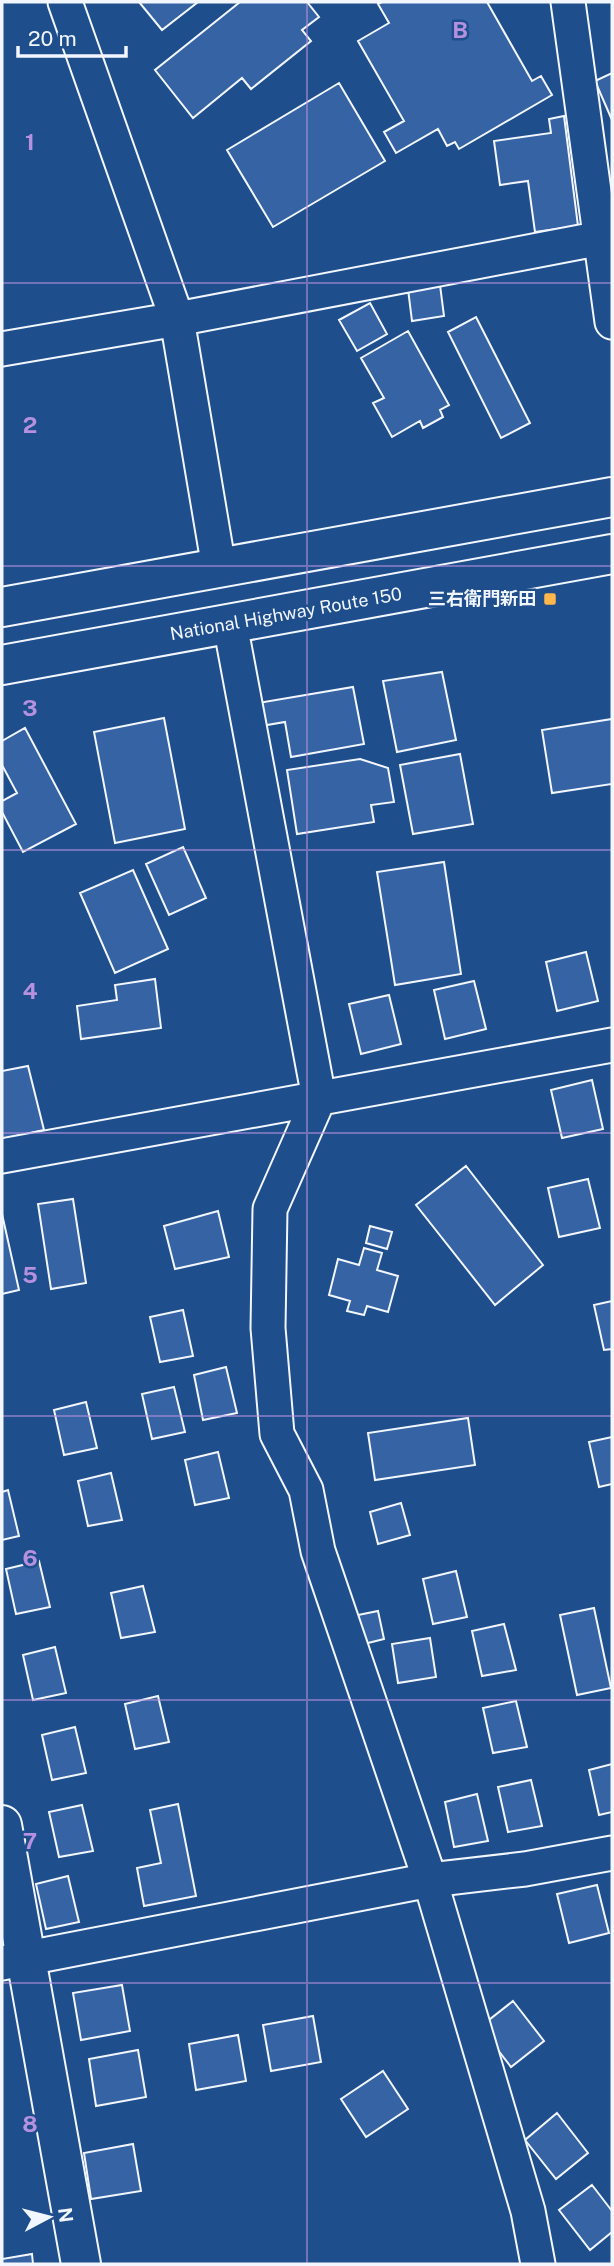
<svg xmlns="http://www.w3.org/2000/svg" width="614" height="2266" font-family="'Public Sans','Noto Sans JP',sans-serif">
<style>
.building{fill:#3563a3;stroke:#f2f6ff;stroke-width:2}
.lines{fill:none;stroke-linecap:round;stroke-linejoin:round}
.minor-casing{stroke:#f2f6ff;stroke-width:37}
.tertiary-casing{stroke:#f2f6ff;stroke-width:42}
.trunk-casing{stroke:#f2f6ff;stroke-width:42}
.minor{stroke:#1f4e8c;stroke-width:33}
.tertiary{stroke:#1f4e8c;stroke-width:38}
.trunk{stroke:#1f4e8c;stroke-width:38}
.grid{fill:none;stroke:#b691df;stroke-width:2;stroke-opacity:0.55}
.poi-dot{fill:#ffb74d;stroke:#1f4e8c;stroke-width:2.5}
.labels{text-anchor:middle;stroke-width:5;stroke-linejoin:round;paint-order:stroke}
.poi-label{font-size:18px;font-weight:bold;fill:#f2f6ff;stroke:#1f4e8c;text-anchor:end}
.street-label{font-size:18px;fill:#f2f6ff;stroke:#1f4e8c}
.grid-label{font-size:23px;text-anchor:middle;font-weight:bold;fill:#b691df;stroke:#1f4e8c;stroke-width:5;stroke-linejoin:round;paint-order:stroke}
</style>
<rect width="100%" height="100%" fill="#1f4e8c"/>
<path class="building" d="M139 2H198L162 30Z
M240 2H307L319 17 302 30 311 41 251 89 242 78 193 118 155 70Z
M382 2H487L532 81 541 76 552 95 459 149 455 142 447 146 438 129 396 153 384 132 404 121 358 41 389 23 378 4Z
M612 73V120L595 81Z
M339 83 385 161 273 227 227 150Z
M564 116 578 226 535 232 528 181 500 185 494 141 551 133 549 119Z
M440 285 444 316 412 321 408 289Z
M370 303 387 334 357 351 339 320Z
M476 317 530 423 501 438 448 332Z
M408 331 449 405 440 410 443 417 423 428 420 421 392 437 373 403 384 398 361 358Z
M442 672 456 740 397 752 383 681Z
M353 687 364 744 291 757 285 722 261 726 258 703Z
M164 718 185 829 115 843 94 732Z
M612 719V784L552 793 542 730Z
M25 728 76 824 23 852 2 812V801L17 793 2 765V741Z
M460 754 473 824 413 834 400 765Z
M360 759 388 768 394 802 371 805 374 822 297 834 287 770Z
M183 847 206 898 169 915 146 864Z
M444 862 461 974 395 985 377 872Z
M133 870 168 949 115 973 80 893Z
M586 952 598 1001 557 1011 546 962Z
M155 979 161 1028 81 1039 77 1006 117 1000 115 985Z
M474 981 486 1029 445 1039 434 990Z
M389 995 401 1044 361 1054 349 1004Z
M28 1066 44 1130 2 1139V1071Z
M592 1080 603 1129 562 1138 551 1090Z
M466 1166 543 1265 495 1305 416 1205Z
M588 1179 600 1228 559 1237 548 1188Z
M73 1199 86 1283 51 1289 38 1204Z
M218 1211 229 1257 175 1269 164 1226Z
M2 1214 19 1290 2 1294Z
M370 1226 392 1232 387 1249 366 1243Z
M364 1248 382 1253 377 1270 398 1276 388 1312 367 1306 364 1315 347 1311 350 1301 329 1295 338 1259 359 1265Z
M612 1301V1349L604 1350 594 1305Z
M183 1310 193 1356 160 1362 150 1317Z
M226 1367 237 1413 203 1420 194 1375Z
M174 1387 185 1432 152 1439 142 1394Z
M86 1402 97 1448 64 1455 54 1410Z
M468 1418 475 1465 375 1480 368 1433Z
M612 1437V1484L599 1487 589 1442Z
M218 1452 229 1498 195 1505 185 1460Z
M111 1473 122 1520 88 1526 78 1481Z
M8 1490 19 1536 2 1540V1492Z
M401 1503 410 1535 378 1544 370 1512Z
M39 1561 50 1607 16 1614 6 1569Z
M456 1571 467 1617 433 1624 423 1579Z
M143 1586 155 1632 121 1638 111 1593Z
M594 1608 611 1688 577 1695 560 1615Z
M378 1611 384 1639 360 1645 353 1616Z
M504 1624 516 1670 482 1676 472 1631Z
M430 1638 436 1677 398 1683 392 1644Z
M55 1647 66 1693 33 1700 23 1655Z
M158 1696 169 1742 135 1749 125 1704Z
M516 1701 527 1747 493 1753 483 1708Z
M75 1727 86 1773 52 1780 42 1735Z
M612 1764V1812L599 1815 589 1770Z
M531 1780 542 1826 508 1832 498 1787Z
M477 1794 488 1841 454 1847 445 1802Z
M178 1804 196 1896 144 1906 137 1868 161 1863 150 1810Z
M82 1805 93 1851 59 1857 49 1812Z
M68 1876 79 1922 46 1929 36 1884Z
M597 1885 609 1933 569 1943 557 1894Z
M122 1985 130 2031 81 2040 73 1993Z
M513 2001 544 2041 511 2067 480 2027Z
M313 2016 321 2062 271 2071 263 2025Z
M238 2035 246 2081 196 2090 189 2044Z
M138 2050 146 2097 96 2106 89 2059Z
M383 2071 408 2109 366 2137 341 2099Z
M557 2113 588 2153 556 2179 525 2140Z
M133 2144 141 2191 91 2199 84 2153Z
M592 2185 612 2211V2232L590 2250 559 2210Z
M32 2254 33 2264H2V2259Z"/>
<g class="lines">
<g class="minor-casing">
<path id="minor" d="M65 2 177 319 219 568
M568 2 612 322
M2 349 177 319 612 236
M230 624 319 1098 270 1209 268 1328 277 1434 306 1490 318 1551 430 1880 528 2211 538 2264
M2 1156 612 1045
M2 1963 430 1880 525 1869 612 1853"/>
</g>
<g class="tertiary-casing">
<path id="tertiary" d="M2 1825 81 2264"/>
</g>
<g class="trunk-casing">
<path id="trunk" d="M2 607 612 497
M2 665 612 554"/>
</g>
<use href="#minor" class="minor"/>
<use href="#tertiary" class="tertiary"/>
<use href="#trunk" class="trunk"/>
</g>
<path class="grid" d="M307 2V2264M2 283H612M2 566H612M2 850H612M2 1133H612M2 1416H612M2 1700H612M2 1983H612"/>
<rect class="poi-dot" x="543" y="592" width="14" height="14" rx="3.5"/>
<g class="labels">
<g class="poi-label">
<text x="536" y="605">三右衛門新田</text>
</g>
<g class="street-label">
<text transform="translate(286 614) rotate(-10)" y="6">National Highway Route 150</text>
</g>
</g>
<g class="grid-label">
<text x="460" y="38">B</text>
<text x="30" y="150">1</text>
<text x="30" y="433">2</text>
<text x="30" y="716">3</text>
<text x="30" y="999">4</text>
<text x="30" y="1283">5</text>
<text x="30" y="1566">6</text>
<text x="30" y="1849">7</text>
<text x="30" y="2132">8</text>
</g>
<rect width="614" height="2266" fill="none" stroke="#f2f6ff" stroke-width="7"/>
<g transform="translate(49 2217) rotate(83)" stroke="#1f4e8c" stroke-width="5" paint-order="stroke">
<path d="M0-5L12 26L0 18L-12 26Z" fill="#f2f6ff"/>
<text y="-10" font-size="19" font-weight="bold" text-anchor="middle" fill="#f2f6ff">N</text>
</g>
<path d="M18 46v10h108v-10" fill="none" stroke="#f2f6ff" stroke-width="3.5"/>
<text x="28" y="46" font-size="21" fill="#f2f6ff" stroke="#1f4e8c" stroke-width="5" paint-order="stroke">20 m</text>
</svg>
